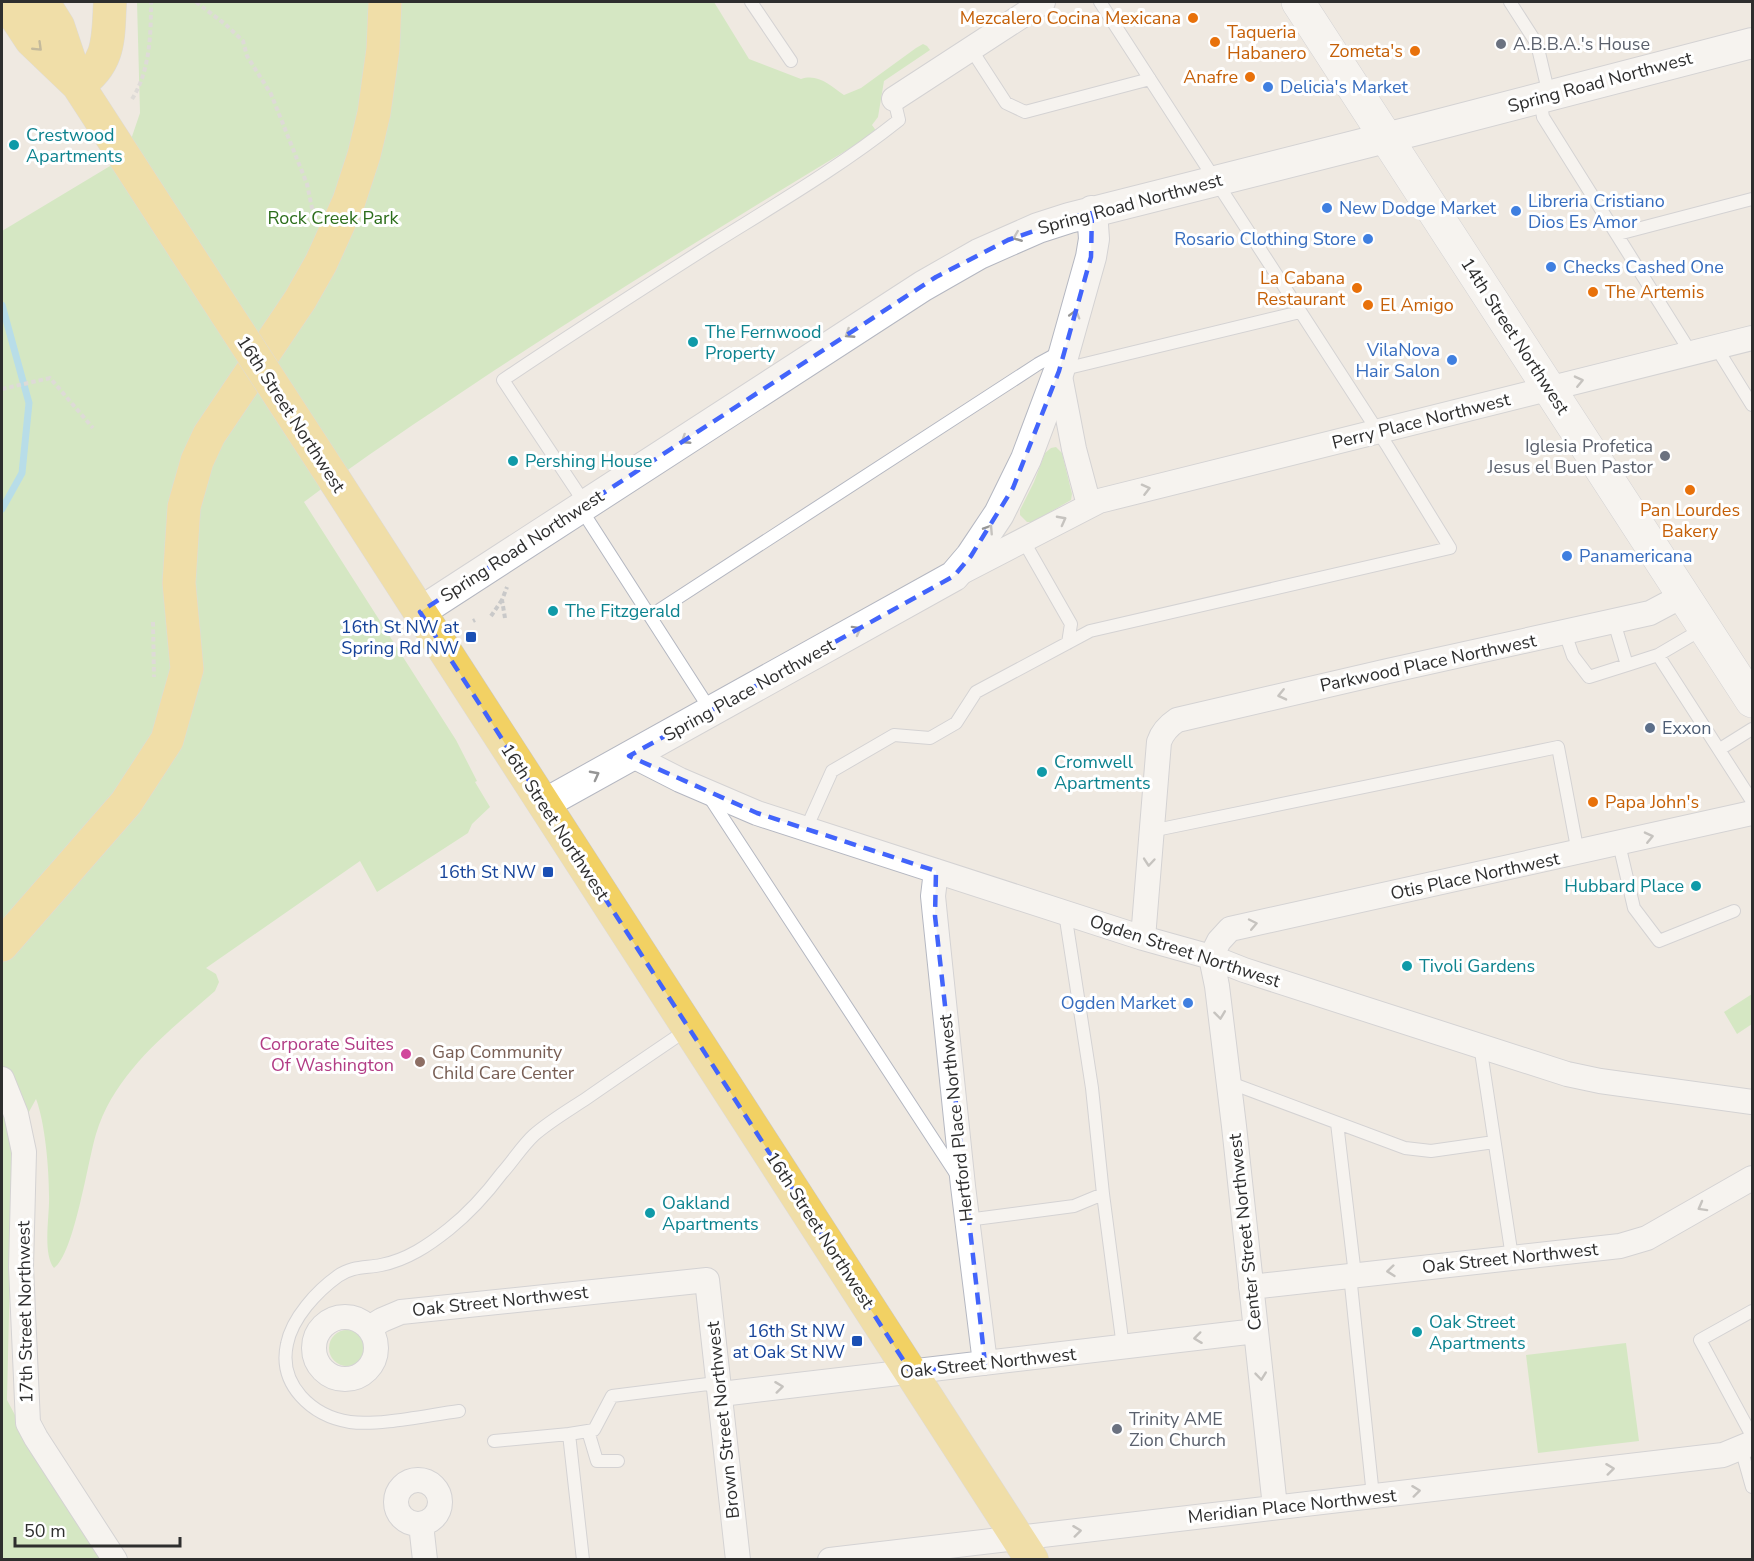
<svg xmlns="http://www.w3.org/2000/svg" width="1754" height="1561" font-family="'Nunito Sans',sans-serif">
<style>
.green{fill:#b6e59e}
.lines{fill:none;stroke-linecap:round;stroke-linejoin:round}
.stream{stroke:#75cff0;stroke-width:7}
.service-casing{stroke:#b4b7c1;stroke-width:14}
.minor-casing{stroke:#b4b7c1;stroke-width:26}
.tertiary-casing{stroke:#b4b7c1;stroke-width:32}
.secondary-casing{stroke:#b4b7c1;stroke-width:34}
.primary-casing{stroke:#c9c9c9;stroke-width:34}
.path{stroke:#c9c9c9;stroke-width:4;stroke-dasharray:4.5 3;stroke-linecap:butt}
.service{stroke:#fff;stroke-width:12}
.minor{stroke:#fff;stroke-width:24}
.tertiary{stroke:#fff;stroke-width:30}
.secondary{stroke:#fff;stroke-width:33}
.primary{stroke:#f2d163;stroke-width:33}
.primary-bridge-casing{stroke:#c9c9c9;stroke-width:34;stroke-linecap:butt}
.primary-bridge{stroke:#f2d163;stroke-width:33}
.oneway{stroke:#908048}
.oneway2{stroke:#969696}
.marked{fill:none;stroke:#4264fb;stroke-width:4.5;stroke-dasharray:12 8;stroke-linejoin:round}
.food-dot{fill:#e8710a;stroke:#fff;stroke-width:2}
.worship-dot{fill:#6b7280;stroke:#fff;stroke-width:2}
.shop-dot{fill:#3f7fe0;stroke:#fff;stroke-width:2}
.culture-dot{fill:#0f9aa8;stroke:#fff;stroke-width:2}
.transit-dot{fill:#1a4fb4;stroke:#fff;stroke-width:2}
.service-dot{fill:#5c6f8a;stroke:#fff;stroke-width:2}
.hotel-dot{fill:#d1479c;stroke:#fff;stroke-width:2}
.education-dot{fill:#8d6e63;stroke:#fff;stroke-width:2}
.labels{text-anchor:middle;stroke-width:6;stroke-linejoin:round;paint-order:stroke}
.food-label{font-size:18px;fill:#c56008;stroke:#fff;text-anchor:end}
.worship-label{font-size:18px;fill:#5b616d;stroke:#fff;text-anchor:start}
.street-label{font-size:18px;fill:#2e2e2e;stroke:#fff}
.shop-label{font-size:18px;fill:#366cbe;stroke:#fff;text-anchor:start}
.culture-label{font-size:18px;fill:#0d838f;stroke:#fff;text-anchor:start}
.park-label{font-size:18px;fill:#2c6e1b;stroke:#fff}
.transit-label{font-size:18px;fill:#164399;stroke:#fff;text-anchor:end}
.service-label{font-size:18px;fill:#4e5e75;stroke:#fff;text-anchor:start}
.hotel-label{font-size:18px;fill:#b23c85;stroke:#fff;text-anchor:end}
.education-label{font-size:18px;fill:#785e54;stroke:#fff;text-anchor:start}
</style>
<rect width="100%" height="100%" fill="#efe9e1"/>
<path class="green" d="M137 2H714L749 59 801 79C818 73 831 86 844 95L861 88 916 48 923 44 927 46 930 50 884 81 878 117 872 125 877 132C743 213 610 294 480 380 420 420 361 459 304 502L456 740 477 781 475 782 490 807 472 824 468 833 377 892 360 861 206 968 216 974 219 982 215 991C168 1032 115 1072 96 1134 88 1160 74 1255 54 1268 42 1253 50 1214 49 1195 49 1169 45 1122 36 1099L13 1141 7 1400 47 1475 104 1559 2 1560V231L125 157 140 113Z
M1056 447 1062 453 1072 494 1071 500 1033 522H1027L1020 515V510L1034 482 1045 453 1051 448Z
M1752 994V1024L1737 1034 1724 1012Z
M329 1348a18 18 0 1 1 36 0a18 18 0 1 1-36 0Z
M1626 1343 1639 1441 1538 1453 1526 1355Z"/>
<g class="lines">
<path class="stream" d="M2 305 29 403 22 473 2 509"/>
<g class="service-casing">
<path id="service" d="M751 2 791 61
M1510 2 1537 44 1549 95
M971 49 1006 103 1025 112 1150 79
M1540 98 1543 117 1691 353
M1618 234 1752 199
M1716 347 1752 405
M1060 370 1300 312
M586 505 503 380C571 334 640 290 709 246 773 206 840 167 899 120L894 99
M581 509 711 711
M1023 540 1071 624 1068 643
M650 616 1038 364 1060 352
M1565 633 1573 656 1589 677 1627 665 1614 622
M1658 655 1752 801
M1627 665 1658 655 1704 628
M1720 749 1752 729
M708 795 958 1177
M806 829 832 771 894 735 930 738 956 723 976 692 1090 631 1450 548 1388 447 1100 2
M1151 831 1558 747 1578 853
M1619 844 1634 908 1659 941 1734 911
M1065 913 1092 1088 1103 1194 1123 1347
M1480 1045 1512 1257
M1228 1082 1405 1148 1431 1151 1494 1142
M1337 1123 1355 1275
M967 1220 1074 1206 1103 1194
M1350 1275 1373 1496
M1752 1311 1700 1340 1752 1436
M459 1411C428 1415 379 1426 350 1422 312 1416 278 1385 287 1344 292 1318 317 1291 338 1276 352 1266 366 1268 381 1265 407 1260 429 1245 449 1229 469 1213 487 1193 502 1173 513 1161 522 1146 534 1135 550 1121 569 1110 587 1098 620 1075 654 1052 688 1029
M588 1431 597 1461H618
M494 1441 569 1434
M1741 1448 1752 1487
M583 1560 569 1434 594 1430 612 1396 708 1384 719 1392"/>
</g>
<g class="minor-casing">
<path id="minor" d="M894 99 1043 2
M1059 371 1074 449 1089 505
M956 575 1099 501 1752 338
M631 755 680 780 757 813 1143 938 1211 957 1244 970 1567 1074 1600 1081 1752 1102
M936 871 933 896 935 916 963 1186 985 1363
M1143 938 1159 742C1162 733 1168 726 1177 720L1388 671 1650 613 1684 595
M2 1079 16 1114 24 1152 21 1267 28 1423 36 1438 115 1560
M1251 1287 1620 1246 1647 1238 1752 1178
M314 1348a31 31 0 1 1 62 0a31 31 0 1 1-62 0Z
M369 1328 382 1320 401 1312 707 1280 738 1560
M721 1394 1256 1331
M396 1502a22 22 0 1 1 44 0a22 22 0 1 1-44 0Z
M1275 1507 1234 1126 1217 986 1211 957 1219 941 1230 929 1752 813
M421 1524 425 1560
M830 1560 1723 1455 1752 1443"/>
</g>
<g class="tertiary-casing">
<path id="tertiary" d="M420 612 923 286 979 254 1038 228 1069 218 1421 129 1752 43
M544 804 954 576 971 556 999 514 1026 459 1059 371 1091 257 1094 239 1092 211"/>
</g>
<g class="secondary-casing">
<path id="secondary" d="M1298 2 1752 701"/>
</g>
<g class="primary-casing">
<path id="primary" d="M6 2 31 40 78 85 185 250
M43 2 58 26 76 80
M78 85C111 63 108 37 110 2
M334 479 1032 1560
M2 945 126 803 167 740 187 669 179 583 184 507 197 461 209 435 300 300 321 263 349 201 364 155 374 113 383 49 385 2"/>
</g>
<path class="path" d="M196 2 225 24 243 41 247 56 271 94 307 184 313 213
M132 99C150 71 151 34 151 2
M2 389 50 378 93 428
M491 616 502 600
M505 618 502 600 507 587
M473 621 475 620
M153 622 154 677"/>
<use href="#service" class="service"/>
<use href="#minor" class="minor"/>
<use href="#tertiary" class="tertiary"/>
<use href="#secondary" class="secondary"/>
<use href="#primary" class="primary"/>
<g class="primary-bridge-casing">
<path id="primary-bridge" d="M185 250 334 479"/>
</g>
<use href="#primary-bridge" class="primary-bridge"/>
</g>
<defs><path id="oneway-chevron" d="M-2-3.5L2.5 0L-2 3.5" fill="none" stroke-width="1.6" stroke-linecap="round" stroke-linejoin="round" transform="scale(1.5)"/></defs>
<use class="oneway" href="#oneway-chevron" transform="translate(38 47) rotate(44)"/>
<g class="oneway2">
<use href="#oneway-chevron" transform="translate(1017 237) rotate(158)"/>
<use href="#oneway-chevron" transform="translate(1075 314) rotate(-74)"/>
<use href="#oneway-chevron" transform="translate(849 334) rotate(147)"/>
<use href="#oneway-chevron" transform="translate(1579 381) rotate(-13)"/>
<use href="#oneway-chevron" transform="translate(685 440) rotate(147)"/>
<use href="#oneway-chevron" transform="translate(1146 489) rotate(-14)"/>
<use href="#oneway-chevron" transform="translate(1062 520) rotate(-28)"/>
<use href="#oneway-chevron" transform="translate(989 529) rotate(-57)"/>
<use href="#oneway-chevron" transform="translate(857 630) rotate(-29)"/>
<use href="#oneway-chevron" transform="translate(1282 695) rotate(167)"/>
<use href="#oneway-chevron" transform="translate(595 775) rotate(-28)"/>
<use href="#oneway-chevron" transform="translate(1649 837) rotate(-13)"/>
<use href="#oneway-chevron" transform="translate(1149 862) rotate(95)"/>
<use href="#oneway-chevron" transform="translate(1253 924) rotate(-12)"/>
<use href="#oneway-chevron" transform="translate(1220 1015) rotate(83)"/>
<use href="#oneway-chevron" transform="translate(1702 1207) rotate(151)"/>
<use href="#oneway-chevron" transform="translate(1391 1271) rotate(174)"/>
<use href="#oneway-chevron" transform="translate(1198 1338) rotate(173)"/>
<use href="#oneway-chevron" transform="translate(1261 1376) rotate(84)"/>
<use href="#oneway-chevron" transform="translate(779 1387) rotate(-7)"/>
<use href="#oneway-chevron" transform="translate(1610 1469) rotate(-7)"/>
<use href="#oneway-chevron" transform="translate(1416 1491) rotate(-7)"/>
<use href="#oneway-chevron" transform="translate(1077 1531) rotate(-7)"/>
</g>
<path d="M0 0H1754V1561H0ZM1092 211 1091 257 1059 371 1013 488 971 556 954 576 629 756 757 813 936 871 935 916 985 1363 911 1372 420 612 936 277 1008 240Z" fill="#efe9e1" fill-opacity=".55" fill-rule="evenodd"/>
<path class="marked" d="M1092 211 1091 257 1059 371 1013 488 971 556 954 576 629 756 757 813 936 871 935 916 985 1363 911 1372 420 612 936 277 1008 240Z"/>
<g class="food-dot">
<circle cx="1193" cy="18" r="6"/>
<circle cx="1215" cy="42" r="6"/>
<circle cx="1415" cy="51" r="6"/>
<circle cx="1250" cy="77" r="6"/>
<circle cx="1357" cy="288" r="6"/>
<circle cx="1593" cy="292" r="6"/>
<circle cx="1368" cy="305" r="6"/>
<circle cx="1690" cy="490" r="6"/>
<circle cx="1593" cy="802" r="6"/>
</g>
<g class="worship-dot">
<circle cx="1501" cy="44" r="6"/>
<circle cx="1665" cy="456" r="6"/>
<circle cx="1117" cy="1429" r="6"/>
</g>
<g class="shop-dot">
<circle cx="1268" cy="87" r="6"/>
<circle cx="1327" cy="208" r="6"/>
<circle cx="1516" cy="211" r="6"/>
<circle cx="1368" cy="239" r="6"/>
<circle cx="1551" cy="267" r="6"/>
<circle cx="1452" cy="360" r="6"/>
<circle cx="1567" cy="556" r="6"/>
<circle cx="1188" cy="1003" r="6"/>
</g>
<g class="culture-dot">
<circle cx="14" cy="145" r="6"/>
<circle cx="693" cy="342" r="6"/>
<circle cx="513" cy="461" r="6"/>
<circle cx="553" cy="611" r="6"/>
<circle cx="1042" cy="772" r="6"/>
<circle cx="1696" cy="886" r="6"/>
<circle cx="1407" cy="966" r="6"/>
<circle cx="650" cy="1213" r="6"/>
<circle cx="1417" cy="1332" r="6"/>
</g>
<g class="transit-dot">
<rect x="465" y="631" width="12" height="12" rx="3"/>
<rect x="542" y="866" width="12" height="12" rx="3"/>
<rect x="851" y="1335" width="12" height="12" rx="3"/>
</g>
<circle class="service-dot" cx="1650" cy="728" r="6"/>
<circle class="hotel-dot" cx="406" cy="1054" r="6"/>
<circle class="education-dot" cx="420" cy="1062" r="6"/>
<g class="labels">
<g class="food-label">
<text x="1181" y="24">Mezcalero Cocina Mexicana</text>
<text x="1227" y="38" text-anchor="start">Taqueria<tspan x="1227" dy="21">Habanero</tspan></text>
<text x="1403" y="57">Zometa's</text>
<text x="1238" y="83">Anafre</text>
<text x="1345" y="284">La Cabana<tspan x="1345" dy="21">Restaurant</tspan></text>
<text x="1605" y="298" text-anchor="start">The Artemis</text>
<text x="1380" y="311" text-anchor="start">El Amigo</text>
<text x="1690" y="516" text-anchor="middle">Pan Lourdes<tspan x="1690" dy="21">Bakery</tspan></text>
<text x="1605" y="808" text-anchor="start">Papa John's</text>
</g>
<g class="worship-label">
<text x="1513" y="50">A.B.B.A.'s House</text>
<text x="1653" y="452" text-anchor="end">Iglesia Profetica<tspan x="1653" dy="21">Jesus el Buen Pastor</tspan></text>
<text x="1129" y="1425">Trinity AME<tspan x="1129" dy="21">Zion Church</tspan></text>
</g>
<g class="street-label">
<text transform="translate(1600 82) rotate(-15)" y="6">Spring Road Northwest</text>
<text transform="translate(1130 204) rotate(-15)" y="6">Spring Road Northwest</text>
<text transform="translate(1515 336) rotate(57)" y="6">14th Street Northwest</text>
<text transform="translate(291 414) rotate(57)" y="6">16th Street Northwest</text>
<text transform="translate(1421 421) rotate(-14)" y="6">Perry Place Northwest</text>
<text transform="translate(522 546) rotate(-33)" y="6">Spring Road Northwest</text>
<text transform="translate(1428 663) rotate(-12)" y="6">Parkwood Place Northwest</text>
<text transform="translate(749 690) rotate(-29)" y="6">Spring Place Northwest</text>
<text transform="translate(555 822) rotate(57)" y="6">16th Street Northwest</text>
<text transform="translate(1475 876) rotate(-12)" y="6">Otis Place Northwest</text>
<text transform="translate(1185 951) rotate(18)" y="6">Ogden Street Northwest</text>
<text transform="translate(956 1118) rotate(-96)" y="6">Hertford Place Northwest</text>
<text transform="translate(820 1230) rotate(57)" y="6">16th Street Northwest</text>
<text transform="translate(1245 1232) rotate(-96)" y="6">Center Street Northwest</text>
<text transform="translate(1510 1258) rotate(-6)" y="6">Oak Street Northwest</text>
<text transform="translate(500 1301) rotate(-6)" y="6">Oak Street Northwest</text>
<text transform="translate(25 1312) rotate(-91)" y="6">17th Street Northwest</text>
<text transform="translate(988 1363) rotate(-6)" y="6">Oak Street Northwest</text>
<text transform="translate(723 1420) rotate(-96)" y="6">Brown Street Northwest</text>
<text transform="translate(1292 1506) rotate(-6)" y="6">Meridian Place Northwest</text>
</g>
<g class="shop-label">
<text x="1280" y="93">Delicia's Market</text>
<text x="1528" y="207">Libreria Cristiano<tspan x="1528" dy="21">Dios Es Amor</tspan></text>
<text x="1339" y="214">New Dodge Market</text>
<text x="1356" y="245" text-anchor="end">Rosario Clothing Store</text>
<text x="1563" y="273">Checks Cashed One</text>
<text x="1440" y="356" text-anchor="end">VilaNova<tspan x="1440" dy="21">Hair Salon</tspan></text>
<text x="1579" y="562">Panamericana</text>
<text x="1176" y="1009" text-anchor="end">Ogden Market</text>
</g>
<g class="culture-label">
<text x="26" y="141">Crestwood<tspan x="26" dy="21">Apartments</tspan></text>
<text x="705" y="338">The Fernwood<tspan x="705" dy="21">Property</tspan></text>
<text x="525" y="467">Pershing House</text>
<text x="565" y="617">The Fitzgerald</text>
<text x="1054" y="768">Cromwell<tspan x="1054" dy="21">Apartments</tspan></text>
<text x="1684" y="892" text-anchor="end">Hubbard Place</text>
<text x="1419" y="972">Tivoli Gardens</text>
<text x="662" y="1209">Oakland<tspan x="662" dy="21">Apartments</tspan></text>
<text x="1429" y="1328">Oak Street<tspan x="1429" dy="21">Apartments</tspan></text>
</g>
<g class="park-label">
<text x="333" y="224">Rock Creek Park</text>
</g>
<g class="transit-label">
<text x="459" y="633">16th St NW at<tspan x="459" dy="21">Spring Rd NW</tspan></text>
<text x="536" y="878">16th St NW</text>
<text x="845" y="1337">16th St NW<tspan x="845" dy="21">at Oak St NW</tspan></text>
</g>
<g class="service-label">
<text x="1662" y="734">Exxon</text>
</g>
<g class="hotel-label">
<text x="394" y="1050">Corporate Suites<tspan x="394" dy="21">Of Washington</tspan></text>
</g>
<g class="education-label">
<text x="432" y="1058">Gap Community<tspan x="432" dy="21">Child Care Center</tspan></text>
</g>
</g>
<rect width="1754" height="1561" fill="none" stroke="#2e2e2e" stroke-width="6"/>
<path d="M15 1537v9h165v-9" fill="none" stroke="#2e2e2e" stroke-width="3"/>
<text x="24" y="1537" font-size="18" fill="#2e2e2e" stroke="#ffffff" stroke-width="4.5" paint-order="stroke">50 m</text>
</svg>
